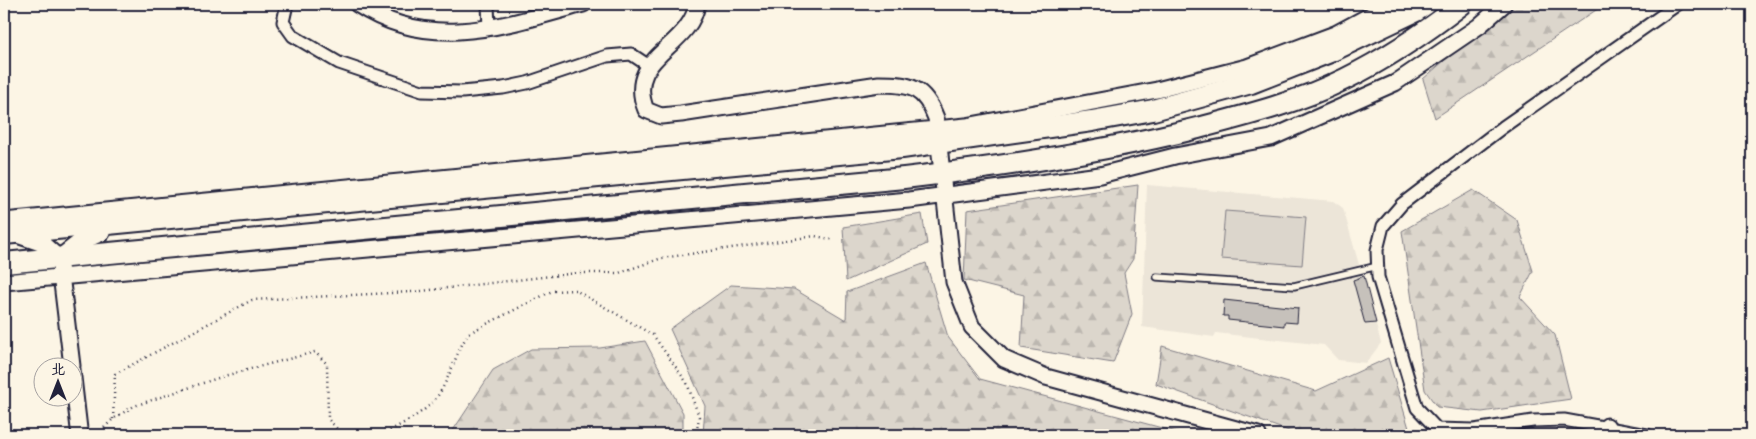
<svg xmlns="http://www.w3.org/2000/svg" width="1756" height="439" font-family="Itim,'LXGW WenKai TC',sans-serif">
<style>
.built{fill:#ece5d8}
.forest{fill:url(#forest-firs);stroke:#7f7c84}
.pitch{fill:#dcd6cc;stroke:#7f7c84}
.building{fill:#c6c1bb;stroke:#22223b}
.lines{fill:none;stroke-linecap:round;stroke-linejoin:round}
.lane-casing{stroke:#22223b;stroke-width:9}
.street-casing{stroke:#22223b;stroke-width:15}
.secondary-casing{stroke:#22223b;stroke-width:19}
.highway-casing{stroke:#22223b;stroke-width:24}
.path{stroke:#22223b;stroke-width:2.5;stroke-dasharray:1 4;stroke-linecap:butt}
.lane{stroke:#fcf5e5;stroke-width:5.5}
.street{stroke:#fcf5e5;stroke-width:11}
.secondary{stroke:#fcf5e5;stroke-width:15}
.highway{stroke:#fcf5e5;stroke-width:20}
</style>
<defs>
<pattern id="forest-firs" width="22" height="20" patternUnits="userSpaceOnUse" patternTransform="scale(1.25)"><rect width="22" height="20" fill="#dcd6cc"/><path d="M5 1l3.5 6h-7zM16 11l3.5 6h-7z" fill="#bcb7b0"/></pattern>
</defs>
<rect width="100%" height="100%" fill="#fcf5e5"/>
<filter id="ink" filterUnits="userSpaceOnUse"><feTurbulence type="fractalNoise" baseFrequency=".02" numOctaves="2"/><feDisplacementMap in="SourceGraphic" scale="10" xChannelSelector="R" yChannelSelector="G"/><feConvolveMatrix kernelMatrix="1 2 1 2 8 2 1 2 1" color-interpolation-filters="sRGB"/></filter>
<g filter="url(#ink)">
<path class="built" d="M1147 185 1333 201 1343 208 1381 343 1366 363 1338 360 1324 345 1216 333 1214 337 1142 327Z"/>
<path class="forest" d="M1510 4H1605L1435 118 1423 79Z
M1138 185 1133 259 1124 273 1132 314 1113 363 1021 348 1024 295 964 280 967 210Z
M1473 190 1517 220 1533 271 1520 297 1555 335 1571 399 1482 412 1437 407 1425 390 1402 231Z
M922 214 927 244 846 281 843 227Z
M926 263 948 337 980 379 1188 435H838L823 430 820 435H703L705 406 670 329 731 285 794 289 846 320 847 292Z
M645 341 683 413V435H450L493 370 531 349 600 348Z
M1162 346 1316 391 1388 358 1411 435H1300L1156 384Z"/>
<path class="pitch" d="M1225 211 1306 217 1302 265 1221 259Z"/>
<path class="building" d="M1364 276 1376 323 1365 324 1353 280Z
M1224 300 1298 308 1297 323 1284 322V326L1228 320V316H1223Z"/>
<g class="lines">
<g class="lane-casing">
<path id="lane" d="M1157 277 1294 286 1378 266"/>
</g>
<g class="street-casing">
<path id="street" d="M287 4 283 22 293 36 339 63 422 91 462 92 503 88 527 83 607 56 631 54 649 66
M488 4 489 29
M1647 435 1564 420 1533 421 1474 430 1437 429 1417 408 1378 277 1377 250 1383 226 1402 204 1503 127 1678 4"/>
</g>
<g class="secondary-casing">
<path id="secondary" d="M357 4C431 53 506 25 583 4
M697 4C690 49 624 56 646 110L661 116 681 114 879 84C911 84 924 87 936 118L954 282 972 327 1004 359 1046 377 1258 435
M4 221 966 126 1157 90 1247 67 1335 34 1391 4
M17 235 43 244 59 258 72 366
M59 258 78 243 102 233
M4 282 909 200 1100 175 1175 156 1271 138 1395 83 1479 26 1504 4
M72 369 79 429
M1598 435 1607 426"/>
</g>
<g class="highway-casing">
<path id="highway" d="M4 234 902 148 1092 121 1153 110 1251 83 1330 52 1416 11 1426 4
M4 263 904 178C1003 167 1101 152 1198 128 1248 115 1299 102 1345 79 1386 59 1426 32 1462 4"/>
</g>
<path class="path" d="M113 419 115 374 252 300 413 292 577 273H619L662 258 815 236 835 240
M97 435 113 419 134 406 224 376 315 352 327 364 328 419 343 435
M381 435C397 427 418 416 431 404 449 386 454 354 469 333L552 291 575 290 653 335 687 383 699 417 696 435"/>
<use href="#lane" class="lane"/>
<use href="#street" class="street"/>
<use href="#secondary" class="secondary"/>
<use href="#highway" class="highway"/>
</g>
</g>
<rect width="1756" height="439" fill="none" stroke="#fcf5e5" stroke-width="20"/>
<rect x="10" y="10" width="1736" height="419" fill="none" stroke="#22223b" stroke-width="2" filter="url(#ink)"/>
<g transform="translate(58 382)"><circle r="24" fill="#fcf5e5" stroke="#a5a1a1"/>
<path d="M0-4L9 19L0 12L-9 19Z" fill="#22223b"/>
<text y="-8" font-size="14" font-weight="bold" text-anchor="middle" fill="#22223b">北</text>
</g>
</svg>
